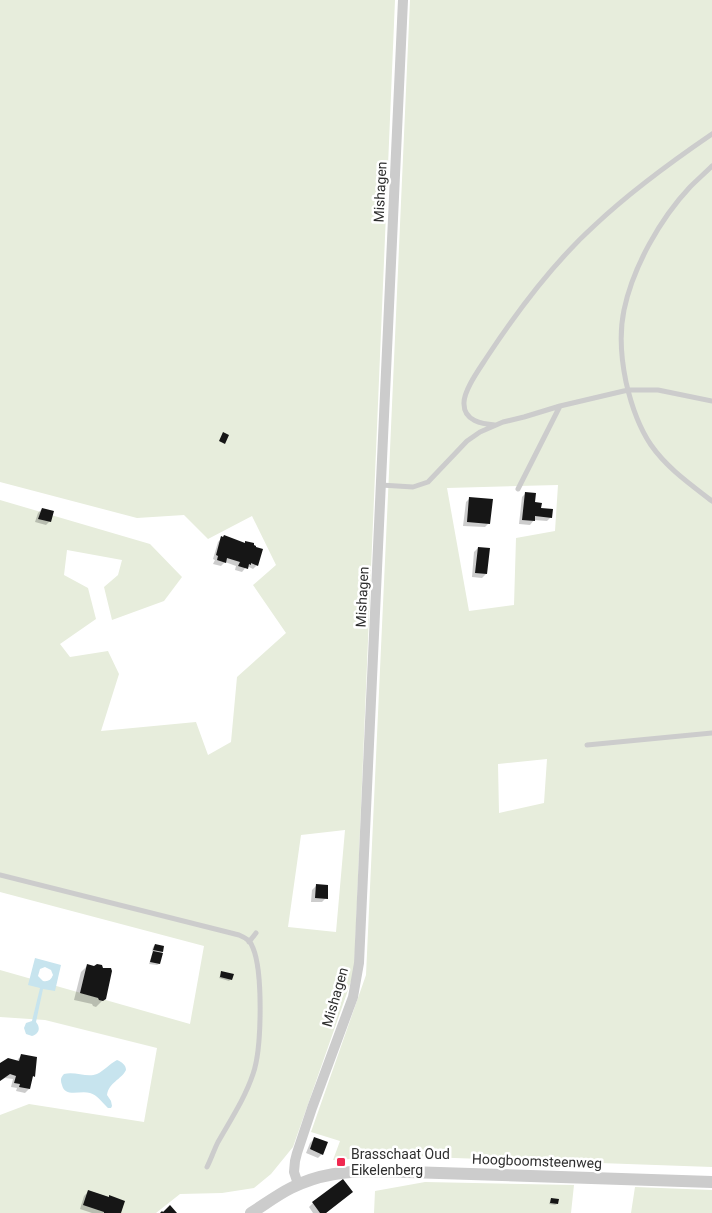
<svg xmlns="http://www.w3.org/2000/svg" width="712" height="1213" font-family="Roboto,sans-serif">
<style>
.green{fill:#e7eddc;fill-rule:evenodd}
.water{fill:#c7e4ee;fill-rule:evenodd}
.shadow{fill:#0003}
.building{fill:#161616}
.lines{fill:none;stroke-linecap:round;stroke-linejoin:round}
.service{stroke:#ccc;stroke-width:5}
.minor{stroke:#ccc;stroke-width:10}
.tertiary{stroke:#ccc;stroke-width:12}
.poi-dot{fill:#f02850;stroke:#fff;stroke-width:2}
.labels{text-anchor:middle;stroke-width:5;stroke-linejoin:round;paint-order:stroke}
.street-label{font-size:14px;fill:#2f2f2f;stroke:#fff}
.poi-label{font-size:14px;fill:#2f2f2f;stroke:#fff;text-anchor:start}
</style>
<rect width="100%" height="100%" fill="#fff"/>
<path class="green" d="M0 0H395L354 973 293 1147 271 1174 254 1188 222 1193 180 1194 156 1213H0V1115L29 1104 144 1122 157 1048 45 1020 0 1017V970L190 1024 204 946 0 892V500L150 544 182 577 164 601 112 620 104 587 118 575 122 560 67 550 64 575 88 588 96 619 60 644 70 657 108 651 119 674 101 731 196 722 208 755 231 742 237 677 286 633 253 585 276 565 252 516 208 539 184 515 137 518 0 482ZM345 830 336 932 288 927 301 835Z
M410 0H712V1167L399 1156 333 1160 340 1141 311 1132 366 975 388 495ZM558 485 555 531 516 538 514 605 469 611 447 488ZM547 759 544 803 499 813 498 764Z
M425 1182 574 1185 571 1213H374L375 1191Z
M635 1187 712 1190V1213H631Z"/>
<path class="water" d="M35 958 61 965 55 991 43 989 36 1022C41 1028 39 1034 32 1036L26 1034 24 1028 26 1023 32 1021 40 988 28 985ZM45 967 51 970 53 975C51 980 48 982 43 981L38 976 40 969Z
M117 1060C122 1062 126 1065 126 1070 121 1080 109 1082 107 1095L111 1101 112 1106 111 1108H108C102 1102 97 1095 90 1093 80 1090 65 1098 62 1085 60 1080 61 1077 64 1074 75 1071 87 1078 97 1074 104 1071 109 1064 117 1060Z"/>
<path class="shadow" d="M526 493 534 503 551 517 547 521 534 520 530 525 519 524 522 497Z
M470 498 489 523 485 527 463 526 466 502Z
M42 509 50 521 46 525 35 522 38 513Z
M222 538 257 565 253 569 247 566 242 572 235 570 236 566 225 562 221 566 213 564 215 560 213 559 218 542Z
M478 548 486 574 482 578 472 577 474 552Z
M316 886 326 898 322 902H311L312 890Z
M155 945 163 947 159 964 157 965 149 964 152 954 154 952 152 951 153 947Z
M87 966 104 999 96 1007 93 1006 92 1004 74 1000 81 972Z
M222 972 231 979 229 981 219 978Z
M22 1055 33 1076 31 1078 29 1089 25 1093 16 1091 17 1088 11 1087 13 1079 5 1078 0 1081V1064L17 1062 18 1059Z
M314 1139 322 1154 318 1158 306 1153 310 1143Z
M88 1192 120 1213H92L80 1209 84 1196Z
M352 1192 326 1213H313L309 1207 313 1203Z
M551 1199 557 1204 555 1205 549 1204Z"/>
<path class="building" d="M223 432 229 435 225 444 219 441Z
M525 492 536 493 535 502 542 503 541 508 553 509 552 518 535 516V521L522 520Z
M469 497 493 499 490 524 467 522Z
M42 508 54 511 51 522 38 519Z
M224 535 245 543V541L254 543V545L256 546V547L263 549 258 566 251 563V565L249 564 248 569 238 566 240 562 227 558 226 563 217 560 218 556 216 555 221 536 223 537Z
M478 547 490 548 487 574 475 573Z
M316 884 328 885V899L315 898Z
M155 944 164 946 163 952 153 950Z
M153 951 163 953 160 964 150 962Z
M87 964 94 966 97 964 102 965 103 968H111L112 971 106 999 103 1001 99 1000 98 998 80 993Z
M221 971 234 974 232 980 220 977Z
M21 1054 37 1057 35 1077 33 1076 30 1089 19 1087 20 1084 14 1083 16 1076 10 1074 0 1081V1063L8 1058 19 1061Z
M314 1137 328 1142 323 1155 310 1149Z
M343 1179 353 1192 326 1213H320L312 1202Z
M88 1190 109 1197V1195L125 1201 121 1213H104V1212L83 1205Z
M551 1198 559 1199 558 1204 550 1203Z
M170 1205 177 1213H160L162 1211 163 1212Z"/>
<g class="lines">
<path class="service" d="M712 166C705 173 697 180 690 187 660 219 633 267 624 310 619 334 621 358 626 382 631 404 638 426 651 445 667 468 690 484 712 501
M495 425C482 424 464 421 464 404 463 391 480 368 487 357 518 310 553 263 595 225 631 191 671 162 712 134
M381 485 413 487 428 482 467 441 480 432 503 422 524 417 560 406
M518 489 560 406 628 390H658L712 401
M587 745 712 733
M0 875 239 935C246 938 251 941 253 948 263 972 262 1049 253 1074 245 1098 231 1119 218 1142 214 1150 211 1159 207 1167
M249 942 256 933"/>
<path class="minor" d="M298 1184 294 1172 295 1161 297 1153 312 1108 353 997 359 963 403 0"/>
<path class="tertiary" d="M251 1213C264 1205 277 1195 291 1188 318 1174 347 1171 377 1171L712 1182"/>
</g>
<rect class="poi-dot" x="336" y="1157" width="10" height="10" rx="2.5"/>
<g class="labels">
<g class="street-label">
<text transform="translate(380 192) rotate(-87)" y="5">Mishagen</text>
<text transform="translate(362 597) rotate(-87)" y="5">Mishagen</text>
<text transform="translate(335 997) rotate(-74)" y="5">Mishagen</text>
<text transform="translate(537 1161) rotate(2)" y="5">Hoogboomsteenweg</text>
</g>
<g class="poi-label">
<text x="351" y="1159">Brasschaat Oud<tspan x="351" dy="16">Eikelenberg</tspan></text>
</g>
</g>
</svg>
